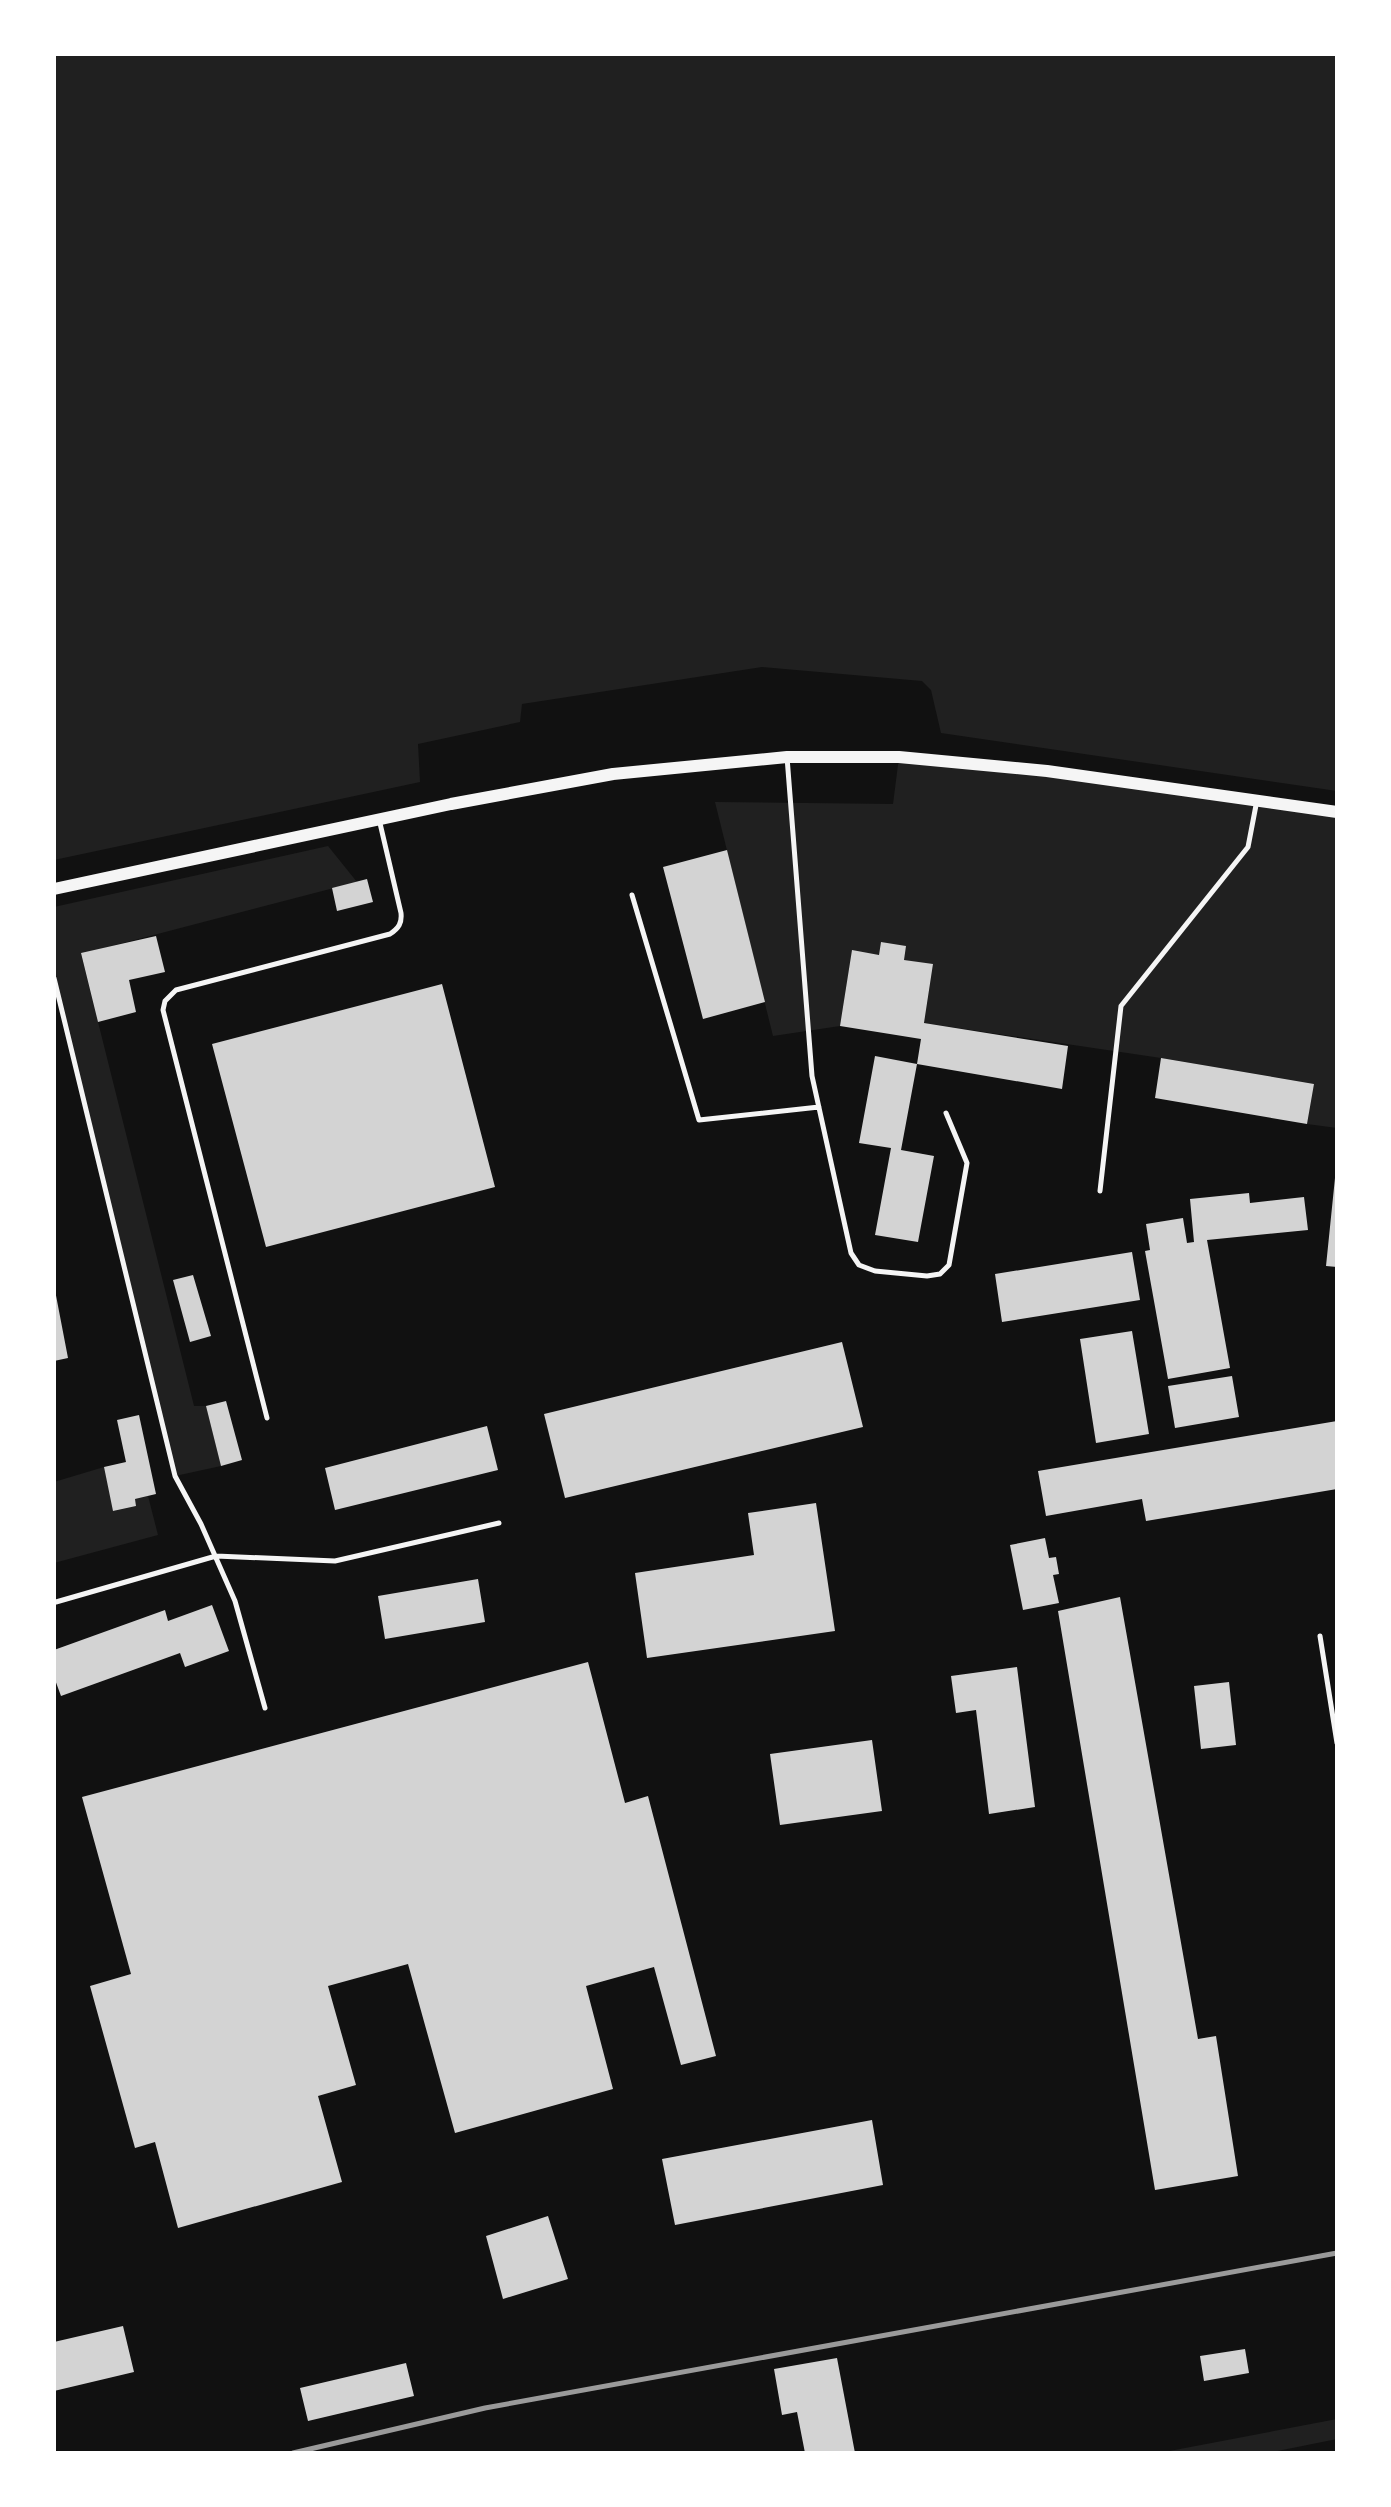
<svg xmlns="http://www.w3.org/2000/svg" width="1391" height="2507" font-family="Roboto,sans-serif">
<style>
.green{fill:#202020}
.building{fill:#d3d3d3}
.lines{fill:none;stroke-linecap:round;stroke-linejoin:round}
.service{stroke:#f5f5f5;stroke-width:5}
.tertiary{stroke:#f5f5f5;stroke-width:12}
.rail{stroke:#9a9a9a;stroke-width:5}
</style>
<rect width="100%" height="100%" fill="#111"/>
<path class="green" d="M54 54H1337V791L941 733 931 690 922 681 762 667 522 704 520 722 418 744 420 782 54 860Z
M899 757 1337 812V1128L1307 1124 1314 1084 1161 1058 924 1023 933 965 904 960 905 946 881 942 879 955 852 951 840 1026 773 1036 715 802 893 804Z
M328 846 357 882 81 954 194 1406H206L221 1466 175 1476 54 978V907Z
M104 1467 114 1511 136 1506 135 1499 148 1496 158 1535 54 1563V1482Z
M1337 2419V2439L1268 2453H1159Z"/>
<path class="building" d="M727 850 765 1002 703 1019 663 867Z
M367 879 373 902 337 911 332 888Z
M156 936 165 972 129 980 136 1012 98 1022 81 953Z
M881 942 906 946 904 960 933 964 924 1023 1068 1046 1062 1089 917 1064 901 1150 934 1156 918 1242 875 1235 891 1148 859 1143 875 1056 917 1064 921 1039 840 1026 852 950 879 955Z
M442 984 495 1187 266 1247 212 1044Z
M1161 1058 1314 1084 1307 1124 1155 1098Z
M1335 1178H1337V1267L1326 1266Z
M1249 1193 1250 1203 1304 1197 1308 1230 1207 1240 1230 1368 1168 1379 1145 1251 1150 1250 1146 1224 1183 1218 1187 1243 1194 1242 1190 1199Z
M1132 1252 1140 1300 1002 1322 995 1274Z
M193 1275 211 1336 190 1342 173 1280Z
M54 1285 68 1358 54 1361Z
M1132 1331 1149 1434 1096 1443 1080 1339Z
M842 1342 863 1427 565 1498 544 1414Z
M1232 1376 1239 1417 1175 1428 1168 1386Z
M226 1401 242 1460 221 1466 206 1406Z
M139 1415 156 1494 135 1499 136 1506 113 1511 104 1467 126 1462 117 1420Z
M1337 1421V1489L1146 1521 1142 1499 1046 1516 1038 1471Z
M487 1426 498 1470 335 1510 325 1468Z
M816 1503 835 1631 647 1658 635 1573 754 1555 748 1513Z
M1045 1538 1049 1558 1056 1557 1059 1574 1053 1575 1059 1603 1023 1610 1010 1545Z
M478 1579 485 1622 385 1639 378 1596Z
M1120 1597 1198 2039 1216 2036 1238 2176 1155 2190 1058 1611Z
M212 1605 229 1651 185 1667 180 1653 61 1696 54 1677V1650L165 1610 168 1621Z
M588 1662 625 1803 648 1796 716 2056 681 2065 654 1967 586 1986 613 2089 455 2133 408 1964 328 1986 356 2085 318 2096 342 2182 178 2228 155 2142 135 2148 90 1986 131 1974 82 1797Z
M1017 1667 1035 1807 989 1814 976 1710 956 1713 951 1676Z
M1229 1682 1236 1745 1201 1749 1194 1686Z
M872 1740 882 1811 780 1825 770 1754Z
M872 2120 883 2185 675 2225 662 2159Z
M548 2216 568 2279 503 2299 486 2236Z
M123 2326 134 2372 54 2391V2342Z
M1245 2349 1249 2373 1204 2381 1200 2356Z
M837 2358 855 2453H805L797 2412 782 2415 774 2369Z
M406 2363 414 2396 308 2421 300 2388Z"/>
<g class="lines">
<path class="service" d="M787 757 812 1076 851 1253 859 1265 875 1271 927 1276 940 1274 949 1265 967 1163 946 1113
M632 895 699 1120 819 1107
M54 978 175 1476 201 1524 235 1601 265 1708
M1100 1191 1121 1006 1248 847 1257 800
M267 1418 163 1010 165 1001 176 990 390 934C399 928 402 923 401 913L379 819
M56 1602 216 1556 335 1561 499 1523
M1320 1636 1337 1743"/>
<path class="tertiary" d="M54 889 451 804 613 774 787 757H899L1047 771 1337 812"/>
<path class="rail" d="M293 2453 485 2408 1337 2253"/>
</g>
<rect width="1391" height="2507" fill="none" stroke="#ffffff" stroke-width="112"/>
</svg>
